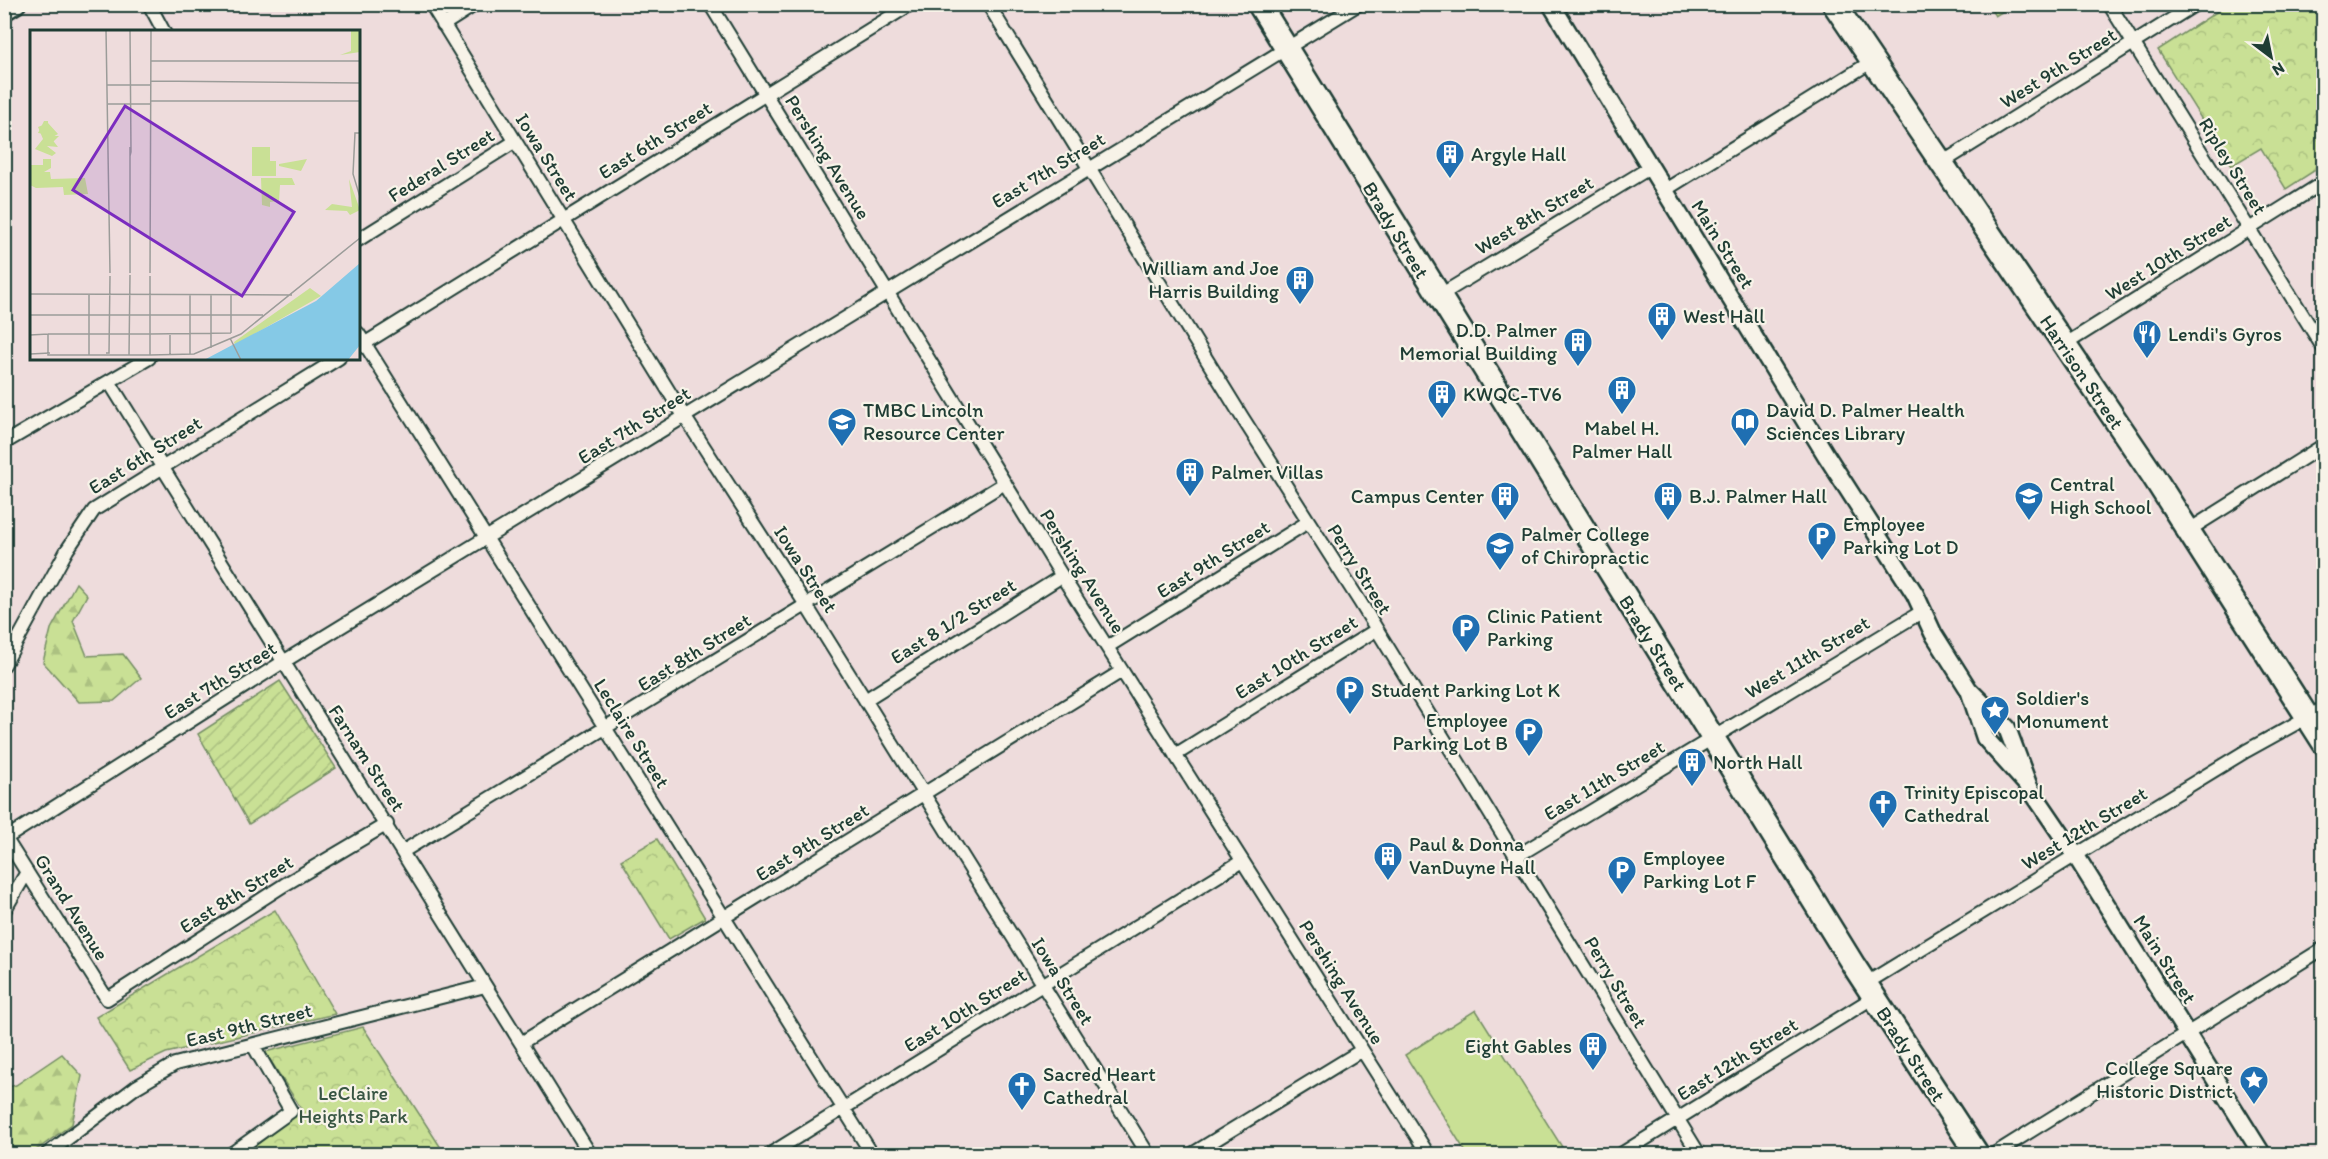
<svg xmlns="http://www.w3.org/2000/svg" width="2328" height="1159" font-family="Itim,sans-serif">
<style>
.grass{fill:#c9e095;stroke:#748e64;stroke-width:1.5}
.forest{fill:url(#forest-firs);stroke:#748e64;stroke-width:1.5}
.park{fill:url(#park-crowns);stroke:#748e64;stroke-width:1.5}
.garden{fill:url(#garden-furrows);stroke:#748e64;stroke-width:1.5}
.lines{fill:none;stroke-linecap:round;stroke-linejoin:round}
.street-casing{stroke:#1f3d34;stroke-width:16}
.secondary-casing{stroke:#1f3d34;stroke-width:21}
.highway-casing{stroke:#1f3d34;stroke-width:27}
.street{stroke:#f7f3e8;stroke-width:12}
.secondary{stroke:#f7f3e8;stroke-width:16}
.highway{stroke:#f7f3e8;stroke-width:22}
.labels{text-anchor:middle;stroke-width:4.5;stroke-linejoin:round;paint-order:stroke}
.street-label{font-size:20px;fill:#1f3d34;stroke:#f7f3e8}
.poi-label{font-size:20px;fill:#1f3d34;stroke:#f7f3e8;text-anchor:start}
.park-label{font-size:20px;fill:#385543;stroke:#f7f3e8}
.inset-road{fill:none;stroke:#9b9c99;stroke-width:1.5}
.view{fill:#7b2cbf;fill-opacity:0.15;stroke:#7b2cbf;stroke-width:3}
.inset-edge{fill:none;stroke:#1f3d34;stroke-width:3}
</style>
<defs>
<pattern id="forest-firs" width="22" height="20" patternUnits="userSpaceOnUse" patternTransform="scale(1.5)"><rect width="22" height="20" fill="#c9e095"/><path d="M5 1l3.5 6h-7zM16 11l3.5 6h-7z" fill="#acc181"/></pattern>
<pattern id="park-crowns" width="20" height="18" patternUnits="userSpaceOnUse" patternTransform="scale(1.5)"><rect width="20" height="18" fill="#c9e095"/><path d="M2 6a3 3 0 1 1 6 0M12 15a3 3 0 1 1 6 0" fill="none" stroke="#acc181"/></pattern>
<pattern id="garden-furrows" width="10" height="10" patternUnits="userSpaceOnUse" patternTransform="scale(1.5)"><rect width="10" height="10" fill="#c9e095"/><path d="M-1 1l2-2M0 10L10 0M9 11l2-2" fill="none" stroke="#acc181"/></pattern>
</defs>
<rect width="100%" height="100%" fill="#eedcdc"/>
<filter id="ink" filterUnits="userSpaceOnUse"><feTurbulence type="fractalNoise" baseFrequency=".0167" numOctaves="2"/><feDisplacementMap in="SourceGraphic" scale="12" xChannelSelector="R" yChannelSelector="G"/><feConvolveMatrix kernelMatrix="1 2 1 2 8 2 1 2 1" color-interpolation-filters="sRGB"/></filter>
<g filter="url(#ink)">
<path class="grass" d="M1476 1010 1562 1147 1550 1154H1467L1405 1055Z"/>
<path class="forest" d="M76 583 87 595 73 621 87 656 123 654 141 678 114 701 79 702 43 662 51 629Z
M62 1054 82 1076 72 1124 31 1154H5V1088L16 1085Z"/>
<path class="park" d="M1988 5H2014L1995 16Z
M2227 5H2323V165L2286 189 2261 148 2231 166 2158 50Z
M657 839 705 918 669 939 621 860Z
M275 910 335 1014 166 1053 130 1070 96 1017Z
M363 1027 445 1154H244L302 1110 265 1052Z"/>
<path class="garden" d="M280 681 336 768 249 824 198 734Z"/>
<g class="lines">
<g class="street-casing">
<path id="street" d="M149 4 164 32
M431 4 684 416 806 605 1148 1154
M710 4 1062 576 1428 1154
M988 4 1242 417 1360 602 1699 1154
M2109 4 2324 349
M443 25 476 4
M1940 164 2196 4
M1665 190 1871 62
M358 240 514 142
M1437 297 1651 167
M358 333 872 1154
M2064 345 2324 182
M359 347 911 4
M110 383 590 1154
M4 443 149 358
M2189 530 2324 445
M1107 647 1308 522
M4 665 67 550 94 510 339 358
M865 700 1062 576
M1175 755 1376 630
M4 836 107 999 284 885 387 824
M6 838 283 662 1359 4
M402 852 1005 483
M1517 856 1923 611
M4 911 27 872
M1865 984 2246 751 2324 708
M521 1043 1122 671
M47 1154 136 1087 175 1064 485 986
M231 1154 291 1111 253 1045
M770 1154 1242 861
M1192 1154 1362 1050
M1621 1154 1874 997
M1994 1154 2324 948"/>
</g>
<g class="secondary-casing">
<path id="secondary" d="M1551 4 1826 455 1915 594 1933 633 1969 690
M4 12 17 4
M2029 787 2007 728 1969 690 1985 738 2029 787 2076 856 2262 1154"/>
</g>
<g class="highway-casing">
<path id="highway" d="M1259 4 1854 966 1977 1154
M1834 4 2152 474 2324 743"/>
</g>
<use href="#street" class="street"/>
<use href="#secondary" class="secondary"/>
<use href="#highway" class="highway"/>
</g>
</g>
<defs>
<g id="building-pin" transform="scale(1.5)"><path d="M0 17L-7.5 6A9.5 9.5 0 1 1 7.5 6Z" fill="#1f6fb2" stroke="#f7f3e8"/><path d="M-4-6H4V6H1V3H-1V6H-4ZM-2.5-4.3h1.7v1.8h-1.7ZM.8-4.3h1.7v1.8H.8ZM-2.5-1h1.7V.8h-1.7ZM.8-1h1.7V.8H.8Z" fill="#fff"/></g>
<g id="restaurant-pin" transform="scale(1.5)"><path d="M0 17L-7.5 6A9.5 9.5 0 1 1 7.5 6Z" fill="#1f6fb2" stroke="#f7f3e8"/><path d="M-5-6h1v4h1v-4h1v4h1v-4h1v5L-1.5 .5V6h-2V.5L-5-1ZM5-6V6H3V1.5H1.5Q1.5-4 5-6Z" fill="#fff"/></g>
<g id="school-pin" transform="scale(1.5)"><path d="M0 17L-7.5 6A9.5 9.5 0 1 1 7.5 6Z" fill="#1f6fb2" stroke="#f7f3e8"/><path d="M0-5L7-2L0 1L-7-2ZM-4 1L0 2.5L4 1V4Q0 6-4 4Z" fill="#fff"/></g>
<g id="library-pin" transform="scale(1.5)"><path d="M0 17L-7.5 6A9.5 9.5 0 1 1 7.5 6Z" fill="#1f6fb2" stroke="#f7f3e8"/><path d="M-6-4Q-3-5.5-.7-3.5V5Q-3 3-6 4ZM6-4Q3-5.5 .7-3.5V5Q3 3 6 4Z" fill="#fff"/></g>
<g id="parking-pin" transform="scale(1.5)"><path d="M0 17L-7.5 6A9.5 9.5 0 1 1 7.5 6Z" fill="#1f6fb2" stroke="#f7f3e8"/><path d="M-3.5-5.5H1a3.5 3.5 0 0 1 0 7H-1V5.5H-3.5ZM-1-3.4V-.6H.8a1.4 1.4 0 0 0 0-2.8Z" fill="#fff"/></g>
<g id="university-pin" transform="scale(1.5)"><path d="M0 17L-7.5 6A9.5 9.5 0 1 1 7.5 6Z" fill="#1f6fb2" stroke="#f7f3e8"/><path d="M0-5L7-2L0 1L-7-2ZM-4 1L0 2.5L4 1V4Q0 6-4 4Z" fill="#fff"/></g>
<g id="sight-pin" transform="scale(1.5)"><path d="M0 17L-7.5 6A9.5 9.5 0 1 1 7.5 6Z" fill="#1f6fb2" stroke="#f7f3e8"/><path d="M0-6L1.8-2.2L6-1.7L2.9 1.2L3.7 5.4L0 3.3L-3.7 5.4L-2.9 1.2L-6-1.7L-1.8-2.2Z" fill="#fff"/></g>
<g id="church-pin" transform="scale(1.5)"><path d="M0 17L-7.5 6A9.5 9.5 0 1 1 7.5 6Z" fill="#1f6fb2" stroke="#f7f3e8"/><path d="M-1.2-6h2.4v3.5h3.3v2.4h-3.3V6h-2.4V-.1h-3.3v-2.4h3.3Z" fill="#fff"/></g>
</defs>
<g fill-rule="evenodd">
<use href="#building-pin" x="1450" y="154"/>
<use href="#building-pin" x="1300" y="280"/>
<use href="#building-pin" x="1662" y="316"/>
<use href="#restaurant-pin" x="2147" y="334"/>
<use href="#building-pin" x="1578" y="342"/>
<use href="#building-pin" x="1622" y="390"/>
<use href="#building-pin" x="1442" y="394"/>
<use href="#school-pin" x="842" y="422"/>
<use href="#library-pin" x="1745" y="422"/>
<use href="#building-pin" x="1190" y="472"/>
<use href="#building-pin" x="1505" y="496"/>
<use href="#building-pin" x="1668" y="496"/>
<use href="#school-pin" x="2029" y="496"/>
<use href="#parking-pin" x="1822" y="536"/>
<use href="#university-pin" x="1500" y="546"/>
<use href="#parking-pin" x="1466" y="628"/>
<use href="#parking-pin" x="1350" y="690"/>
<use href="#sight-pin" x="1995" y="710"/>
<use href="#parking-pin" x="1529" y="732"/>
<use href="#building-pin" x="1692" y="762"/>
<use href="#church-pin" x="1883" y="804"/>
<use href="#building-pin" x="1388" y="856"/>
<use href="#parking-pin" x="1622" y="870"/>
<use href="#building-pin" x="1593" y="1046"/>
<use href="#sight-pin" x="2254" y="1080"/>
<use href="#church-pin" x="1022" y="1086"/>
</g>
<g class="labels">
<g class="street-label">
<text transform="translate(2058 68) rotate(-32)" y="7">West 9th Street</text>
<text transform="translate(655 140) rotate(-32)" y="7">East 6th Street</text>
<text transform="translate(547 157) rotate(58)" y="7">Iowa Street</text>
<text transform="translate(828 157) rotate(58)" y="7">Pershing Avenue</text>
<text transform="translate(441 165) rotate(-32)" y="7">Federal Street</text>
<text transform="translate(2233 166) rotate(58)" y="7">Ripley Street</text>
<text transform="translate(1048 170) rotate(-31)" y="7">East 7th Street</text>
<text transform="translate(1534 215) rotate(-31)" y="7">West 8th Street</text>
<text transform="translate(1396 230) rotate(59)" y="7">Brady Street</text>
<text transform="translate(1723 244) rotate(58)" y="7">Main Street</text>
<text transform="translate(2168 257) rotate(-32)" y="7">West 10th Street</text>
<text transform="translate(2082 372) rotate(56)" y="7">Harrison Street</text>
<text transform="translate(634 425) rotate(-32)" y="7">East 7th Street</text>
<text transform="translate(145 455) rotate(-32)" y="7">East 6th Street</text>
<text transform="translate(1213 559) rotate(-32)" y="7">East 9th Street</text>
<text transform="translate(806 569) rotate(57)" y="7">Iowa Street</text>
<text transform="translate(1360 569) rotate(58)" y="7">Perry Street</text>
<text transform="translate(1083 571) rotate(58)" y="7">Pershing Avenue</text>
<text transform="translate(953 621) rotate(-32)" y="7">East 8 1/2 Street</text>
<text transform="translate(1653 643) rotate(58)" y="7">Brady Street</text>
<text transform="translate(694 652) rotate(-32)" y="7">East 8th Street</text>
<text transform="translate(1296 657) rotate(-32)" y="7">East 10th Street</text>
<text transform="translate(1807 657) rotate(-31)" y="7">West 11th Street</text>
<text transform="translate(220 680) rotate(-32)" y="7">East 7th Street</text>
<text transform="translate(632 733) rotate(58)" y="7">Leclaire Street</text>
<text transform="translate(367 758) rotate(57)" y="7">Farnam Street</text>
<text transform="translate(1604 780) rotate(-31)" y="7">East 11th Street</text>
<text transform="translate(2084 828) rotate(-31)" y="7">West 12th Street</text>
<text transform="translate(812 842) rotate(-32)" y="7">East 9th Street</text>
<text transform="translate(236 894) rotate(-32)" y="7">East 8th Street</text>
<text transform="translate(72 907) rotate(58)" y="7">Grand Avenue</text>
<text transform="translate(2165 959) rotate(58)" y="7">Main Street</text>
<text transform="translate(1063 981) rotate(58)" y="7">Iowa Street</text>
<text transform="translate(1342 982) rotate(58)" y="7">Pershing Avenue</text>
<text transform="translate(1616 982) rotate(59)" y="7">Perry Street</text>
<text transform="translate(965 1010) rotate(-32)" y="7">East 10th Street</text>
<text transform="translate(249 1025) rotate(-14)" y="7">East 9th Street</text>
<text transform="translate(1911 1054) rotate(57)" y="7">Brady Street</text>
<text transform="translate(1737 1059) rotate(-32)" y="7">East 12th Street</text>
</g>
<g class="poi-label">
<text x="1471" y="161">Argyle Hall</text>
<text x="1279" y="275" text-anchor="end">William and Joe<tspan x="1279" dy="23">Harris Building</tspan></text>
<text x="1683" y="323">West Hall</text>
<text x="1557" y="337" text-anchor="end">D.D. Palmer<tspan x="1557" dy="23">Memorial Building</tspan></text>
<text x="2168" y="341">Lendi's Gyros</text>
<text x="1463" y="401">KWQC-TV6</text>
<text x="863" y="417">TMBC Lincoln<tspan x="863" dy="23">Resource Center</tspan></text>
<text x="1766" y="417">David D. Palmer Health<tspan x="1766" dy="23">Sciences Library</tspan></text>
<text x="1622" y="435" text-anchor="middle">Mabel H.<tspan x="1622" dy="23">Palmer Hall</tspan></text>
<text x="1211" y="479">Palmer Villas</text>
<text x="2050" y="491">Central<tspan x="2050" dy="23">High School</tspan></text>
<text x="1484" y="503" text-anchor="end">Campus Center</text>
<text x="1689" y="503">B.J. Palmer Hall</text>
<text x="1843" y="531">Employee<tspan x="1843" dy="23">Parking Lot D</tspan></text>
<text x="1521" y="541">Palmer College<tspan x="1521" dy="23">of Chiropractic</tspan></text>
<text x="1487" y="623">Clinic Patient<tspan x="1487" dy="23">Parking</tspan></text>
<text x="1371" y="697">Student Parking Lot K</text>
<text x="2016" y="705">Soldier's<tspan x="2016" dy="23">Monument</tspan></text>
<text x="1508" y="727" text-anchor="end">Employee<tspan x="1508" dy="23">Parking Lot B</tspan></text>
<text x="1713" y="769">North Hall</text>
<text x="1904" y="799">Trinity Episcopal<tspan x="1904" dy="23">Cathedral</tspan></text>
<text x="1409" y="851">Paul &amp; Donna<tspan x="1409" dy="23">VanDuyne Hall</tspan></text>
<text x="1643" y="865">Employee<tspan x="1643" dy="23">Parking Lot F</tspan></text>
<text x="1572" y="1053" text-anchor="end">Eight Gables</text>
<text x="2233" y="1075" text-anchor="end">College Square<tspan x="2233" dy="23">Historic District</tspan></text>
<text x="1043" y="1081">Sacred Heart<tspan x="1043" dy="23">Cathedral</tspan></text>
</g>
<g class="park-label">
<text x="353" y="1100">LeClaire<tspan x="353" dy="23">Heights Park</tspan></text>
</g>
</g>
<g transform="translate(30 30)">
<rect width="330" height="330" fill="#eedcdc"/>
<path d="M321 0H330V22L310 25 321 21ZM18 93 28 104 21 108 28 117 17 116 26 123 22 126 5 119 13 109 8 97ZM277 129 271 141 249 136V134ZM319 149 330 180 320 185 317 181 295 180 302 174 322 177Z" fill="#c9e095"/>
<path d="M14 91H18V99H23V106H29L21 114H14V104L8 103ZM222 117H240V131H246V146H222ZM13 129H21V138L14 142H20L21 149 55 148 58 164 34 165 33 157 6 158 0 155V135H13ZM231 148H262L265 155H250L249 171 240 172V177L232 175ZM280 258 291 266 205 315 204 312Z" fill="#c9e095"/>
<path d="M330 233V315L318 330H174L286 271Z" fill="#85c9e6"/>
<path class="inset-road" d="M76 0 80 243M100 0 101 122 100 126V117M121 31H330M121 51 330 53M77 55H121M121 71H330M78 74H121M330 103H325L323 144 330 167M100 243V126M120 243 121 0M0 264 262 265M160 264V324M201 264V303M181 265V318M0 285H233M18 304H120M120 304 201 303M0 305 18 304V325H120V246M140 305V325M200 308 211 330M76 323H79L80 246M0 324 20 323M59 325V265M99 325 100 245M120 325 164 324 211 304 330 208"/>
<path class="view" d="M95 76 264 182 212 266 43 160Z"/>
<rect width="330" height="330" class="inset-edge"/>
</g>
<rect width="2328" height="1159" fill="none" stroke="#f7f3e8" stroke-width="24"/>
<rect x="12" y="12" width="2304" height="1135" fill="none" stroke="#1f3d34" stroke-width="2" filter="url(#ink)"/>
<g transform="translate(2271 57) rotate(148)" stroke="#f7f3e8" stroke-width="4.5" paint-order="stroke">
<path d="M0-4.5L10 22L0 15L-10 22Z" fill="#1f3d34"/>
<text y="-9" font-size="16" font-weight="bold" text-anchor="middle" fill="#1f3d34">N</text>
</g>
</svg>
